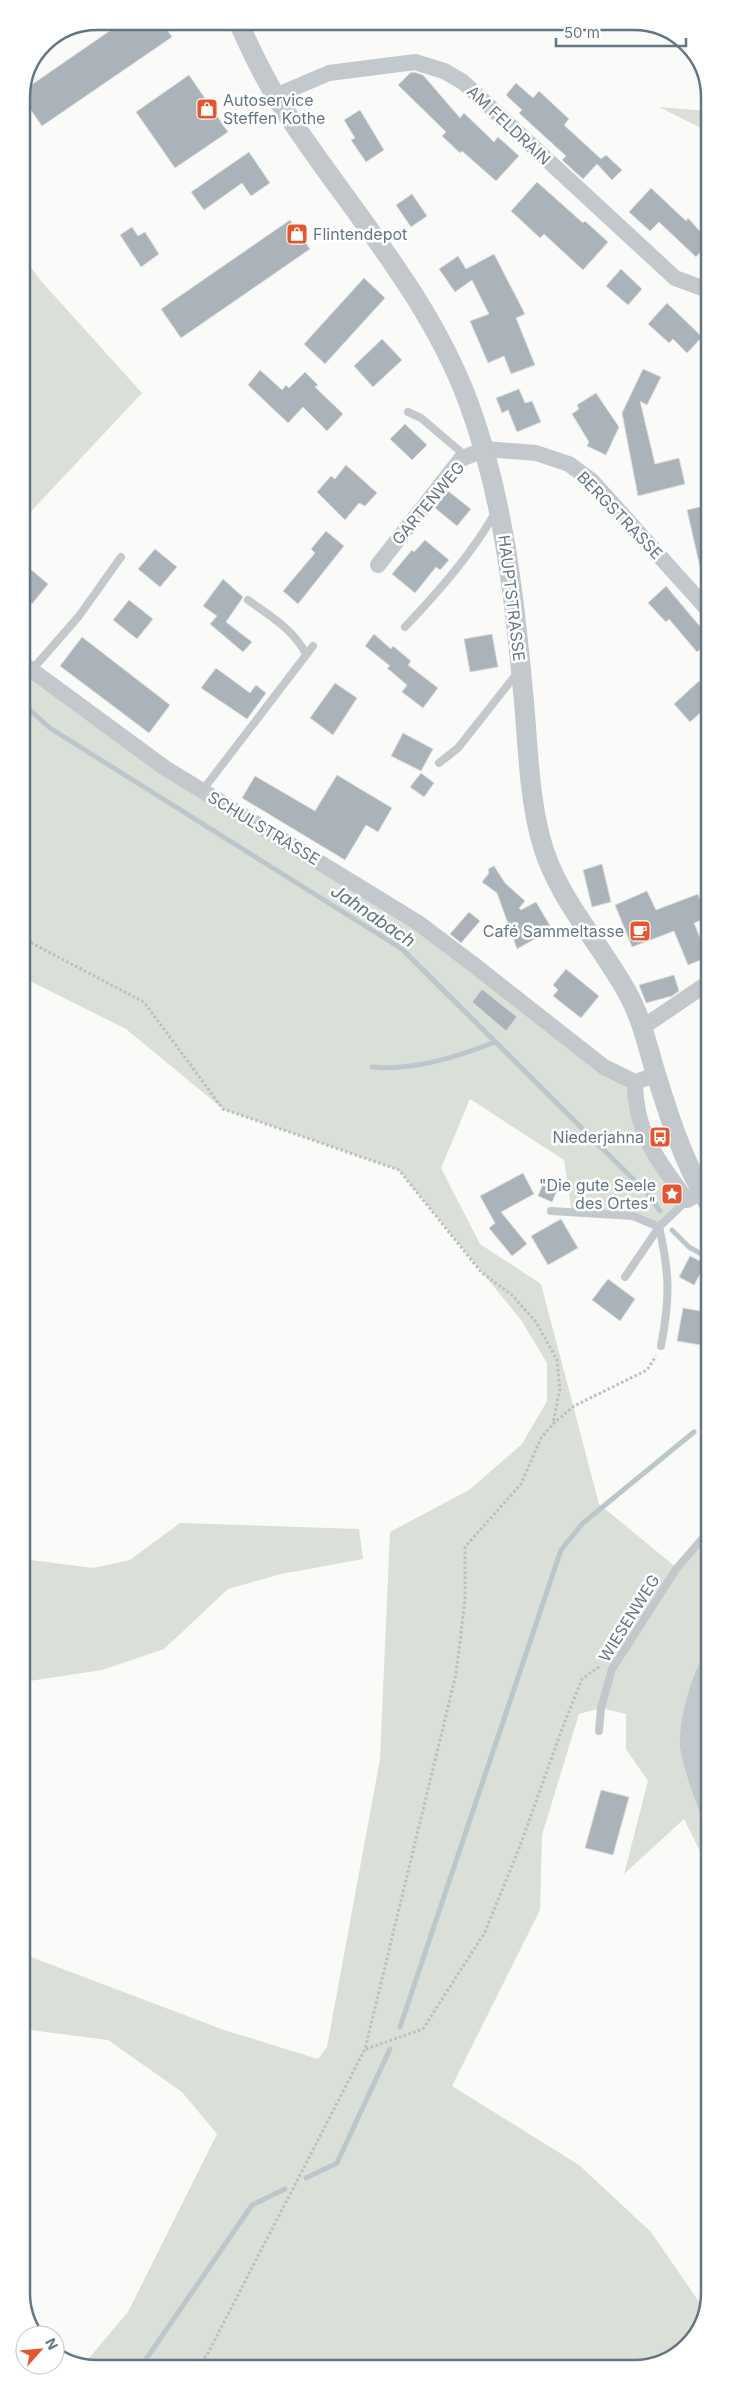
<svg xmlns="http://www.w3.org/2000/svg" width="731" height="2390" font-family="Inter,sans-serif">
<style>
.green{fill:#dadfd7}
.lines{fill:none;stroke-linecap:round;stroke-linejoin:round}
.stream{stroke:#bbc7cb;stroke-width:5}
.building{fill:#aab3b9;stroke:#dcdcda}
.path{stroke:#bbbfc2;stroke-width:3;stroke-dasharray:2.5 2.5;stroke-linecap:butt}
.service{stroke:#c3c8cc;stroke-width:8}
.minor{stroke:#c3c8cc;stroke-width:16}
.tertiary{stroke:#c3c8cc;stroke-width:20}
.labels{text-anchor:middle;stroke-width:5;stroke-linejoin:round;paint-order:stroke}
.poi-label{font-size:16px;fill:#657683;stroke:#fff;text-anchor:end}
.street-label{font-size:16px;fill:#657683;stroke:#fff}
.water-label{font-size:18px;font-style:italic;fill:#60757c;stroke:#fff}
.rim{fill:none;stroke:#657683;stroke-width:2.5}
</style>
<rect width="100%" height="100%" fill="#fafaf8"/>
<path class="green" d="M659 107 707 111V131Z
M21 254 41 281 142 393 22 521Z
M22 663 304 852 635 1082V1106L687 1200 659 1227 633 1216 572 1213 564 1160 470 1099 441 1168 480 1244 541 1284 599 1504 677 1568 709 1531V1667L700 1723 709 1764V1869L684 1819 624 1874 648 1781 626 1749V1714L601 1708 579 1714 542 1835 540 1910 452 2086 579 2165 651 2232 704 2309 694 2339 653 2366 367 2367 361 2366 353 2367 92 2369 83 2365 128 2312 217 2134 182 2092 108 2040 23 2029V1954L224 2030 318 2059 327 2047 380 1759 390 1532 469 1490 522 1444 547 1401V1363L521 1320 399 1170 223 1109 126 1029 22 977Z
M180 1523 359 1529 363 1559 281 1574 228 1589 164 1649 102 1670 23 1682V1559L93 1568 130 1560Z"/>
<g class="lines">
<path class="stream" d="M22 703 50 728 402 949 650 1196 660 1211
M372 1067C413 1071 457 1057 495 1042
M672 1230 689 1247 703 1255 709 1254
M400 2027 561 1550 583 1523 694 1432
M306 2178 337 2163 390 2049
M140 2368 252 2205 285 2189"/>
</g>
<path class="building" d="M124 21H161L172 37 42 126 21 96 24 90Z
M414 72 423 75 460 118 464 113 494 142 498 137 519 156 496 181 462 151 460 153 442 136 446 132 398 85 410 73Z
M189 75 228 132 175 168 136 112Z
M516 83 533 98 539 91 569 119 564 125 601 159 606 155 622 170 612 180 597 164 583 179 562 160 566 156 519 113 522 110 506 95Z
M360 110 384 150 366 162 351 140 355 138 344 120Z
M249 152 270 183 251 196 242 183 204 210 191 192Z
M537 182 583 223 585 221 608 242 583 270 544 234 540 238 511 211Z
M651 188 686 221 688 218 707 239V244L696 257 659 222 650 231 629 212Z
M412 194 427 216 411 227 396 205Z
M290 220 310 249 181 338 161 309Z
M132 227 138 236 145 232 159 254 141 267 120 235Z
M494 254 525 314 516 318 535 365 511 374 504 356 488 363 470 321 489 314 472 280 455 292 439 269 458 256 466 269Z
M621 269 642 289 628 305 606 286Z
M364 278 385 298 325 364 304 344Z
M667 303 702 337 687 353 673 339 669 343 648 324Z
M382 339 402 360 373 387 354 366Z
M643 369 661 377 647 405 640 401 655 464 679 458 685 484 638 496 622 413Z
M260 370 282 390 286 385 289 388 305 372 318 385 315 387 343 414 327 431 303 407 288 423 248 385Z
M519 389 525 403 532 401 541 422 517 432 508 410 502 413 496 398Z
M596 393 619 427 606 455 587 446 589 442 572 414 579 409 577 405Z
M405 424 427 445 412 460 390 439Z
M346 465 377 493 365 506 359 503 345 520 317 492 331 476 335 479Z
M448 491 471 509 457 526 435 508Z
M708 505V575L702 576 687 510Z
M326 531 344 546 298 604 283 591 315 553 311 549Z
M425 540 449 560 440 570 436 567 415 593 392 574 412 550 414 552Z
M155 549 177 567 160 587 138 569Z
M22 562 48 584 32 604 22 595Z
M223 579 243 597 226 622 252 642 243 652 210 624 217 616 203 606Z
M666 586 708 636V643L697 652 669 619 666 622 648 603Z
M129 600 153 619 137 639 113 620Z
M374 634 391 649 393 646 411 661 408 665 438 688 423 708 402 692 407 685 387 668 390 666 365 646Z
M492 634 498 667 470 672 464 639Z
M82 637 170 705 149 733 60 666Z
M216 668 250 693 256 685 266 693 247 719 201 688Z
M699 681 708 691V706L690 722 674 704Z
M335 683 357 698 333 735 310 718Z
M403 733 433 749 421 771 391 756Z
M421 773 434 783 424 797 410 787Z
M337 775 392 808 378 832 366 825 345 860 242 798 255 776 315 811Z
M602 864 611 902 592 907 583 870Z
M494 866 505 883 525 901 519 908 521 910 536 902 552 929 517 949 497 893 482 882 489 873 488 869Z
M647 891 656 910 698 894 707 918 694 923 708 957 688 965 674 931 632 947 615 905Z
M469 912 480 921 461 943 450 934Z
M566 969 599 996 581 1018 553 996 558 990 553 985Z
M674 975 679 991 672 996 646 1003 639 985Z
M482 989 517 1017 506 1031 472 1002Z
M523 1173 534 1194 501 1212 527 1244 512 1256 489 1228 495 1223 480 1196Z
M544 1181 558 1188 552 1202 538 1196Z
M561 1219 578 1248 548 1265 531 1236Z
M690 1256 706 1264 694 1285 679 1277Z
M608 1279 635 1299 620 1321 592 1300Z
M683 1308 706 1312 701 1345 677 1341Z
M601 1790 629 1797 613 1855 585 1848Z"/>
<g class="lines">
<path class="path" d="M22 938 144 1002 223 1109 399 1170 481 1272 512 1295 536 1322 557 1360 560 1389 553 1423
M366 2049 423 2029 485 1932 520 1846 562 1729 582 1679 600 1666
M193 2368 207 2355 365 2049 456 1674 465 1600V1547L521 1484 541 1438 553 1424 574 1406 647 1370 656 1356"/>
<path class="service" d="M408 412 421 418 467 457
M248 600C270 616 293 629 306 654
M405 627C438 592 471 555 495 513
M31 671 79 616 121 557
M439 763 458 748 518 672
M202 791 313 646
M551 1211 633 1216 659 1227C670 1274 670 1299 661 1346
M625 1277 659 1227 687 1200
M599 1731 601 1708 612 1669 677 1568 709 1531"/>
<path class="minor" d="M275 96 329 73 415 62 444 71 463 82 675 278 702 288 707 286
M378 565 461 459 485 449 536 453 569 464 592 481 708 610
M22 663 165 768 417 922 474 965 604 1067 635 1082 656 1075
M643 1027 708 983
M635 1082C635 1133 658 1161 687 1200L708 1188"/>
<path class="tertiary" d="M238 21C251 51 265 80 283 108 346 205 429 294 469 404 503 496 514 594 523 691 528 740 528 792 541 840 556 897 599 941 627 992 641 1017 647 1044 655 1071 669 1116 684 1164 709 1204
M709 1667C699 1685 686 1732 691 1752 695 1771 702 1790 709 1808"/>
</g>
<defs>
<g id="shop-square" transform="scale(1.125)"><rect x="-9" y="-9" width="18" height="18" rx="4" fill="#e4572e" stroke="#fff"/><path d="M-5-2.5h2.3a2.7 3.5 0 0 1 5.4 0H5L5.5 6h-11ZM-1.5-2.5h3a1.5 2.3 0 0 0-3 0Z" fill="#fff"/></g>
<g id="cafe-square" transform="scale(1.125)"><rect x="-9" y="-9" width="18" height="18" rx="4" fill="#e4572e" stroke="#fff"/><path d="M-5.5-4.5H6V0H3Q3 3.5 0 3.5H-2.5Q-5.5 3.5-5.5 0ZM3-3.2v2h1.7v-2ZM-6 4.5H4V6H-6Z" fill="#fff"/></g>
<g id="bus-square" transform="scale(1.125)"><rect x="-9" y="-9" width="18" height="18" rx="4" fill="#e4572e" stroke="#fff"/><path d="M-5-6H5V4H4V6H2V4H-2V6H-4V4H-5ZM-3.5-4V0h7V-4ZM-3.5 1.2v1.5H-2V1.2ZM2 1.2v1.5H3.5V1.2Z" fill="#fff"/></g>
<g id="sight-square" transform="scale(1.125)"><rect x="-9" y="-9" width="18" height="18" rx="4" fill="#e4572e" stroke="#fff"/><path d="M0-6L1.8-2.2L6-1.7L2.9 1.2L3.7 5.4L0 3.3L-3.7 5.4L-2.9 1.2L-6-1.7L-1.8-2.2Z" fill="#fff"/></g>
</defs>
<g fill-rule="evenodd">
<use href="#shop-square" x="207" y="109"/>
<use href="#shop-square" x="297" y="234"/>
<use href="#cafe-square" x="640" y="931"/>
<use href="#bus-square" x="660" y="1137"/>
<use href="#sight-square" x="672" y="1194"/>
</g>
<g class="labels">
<g class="poi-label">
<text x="223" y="106" text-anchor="start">Autoservice<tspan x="223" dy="18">Steffen Kothe</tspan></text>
<text x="313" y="240" text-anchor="start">Flintendepot</text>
<text x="624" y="937">Café Sammeltasse</text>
<text x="644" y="1143">Niederjahna</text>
<text x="656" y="1191">"Die gute Seele<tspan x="656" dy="18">des Ortes"</tspan></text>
</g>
<g class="street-label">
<text transform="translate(509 125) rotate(43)" y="6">AM FELDRAIN</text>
<text transform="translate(428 503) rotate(-50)" y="6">GARTENWEG</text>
<text transform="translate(620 515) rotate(46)" y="6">BERGSTRASSE</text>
<text transform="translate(512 598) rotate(83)" y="6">HAUPTSTRASSE</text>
<text transform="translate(264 828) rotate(31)" y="6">SCHULSTRASSE</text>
<text transform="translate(629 1618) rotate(-58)" y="6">WIESENWEG</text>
</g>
<g class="water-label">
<text transform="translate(373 916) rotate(34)" y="6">Jahnabach</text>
</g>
</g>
<path d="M0 0H731V2390H0ZM97 30H634A67 67 0 0 1 701 97V2293A67 67 0 0 1 634 2360H97A67 67 0 0 1 30 2293V97A67 67 0 0 1 97 30Z" fill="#fff" fill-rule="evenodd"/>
<path class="rim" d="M97 30H634A67 67 0 0 1 701 97V2293A67 67 0 0 1 634 2360H97A67 67 0 0 1 30 2293V97A67 67 0 0 1 97 30Z"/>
<g transform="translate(40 2350) rotate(63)"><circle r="24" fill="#ffffff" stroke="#c1c8cd"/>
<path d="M0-4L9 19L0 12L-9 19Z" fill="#e4572e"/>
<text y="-8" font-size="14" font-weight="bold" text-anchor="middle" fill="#657683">N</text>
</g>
<path d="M556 38v8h130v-8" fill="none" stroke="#657683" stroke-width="2.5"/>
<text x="564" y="38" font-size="15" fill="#657683" stroke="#ffffff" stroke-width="4" paint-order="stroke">50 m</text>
</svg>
